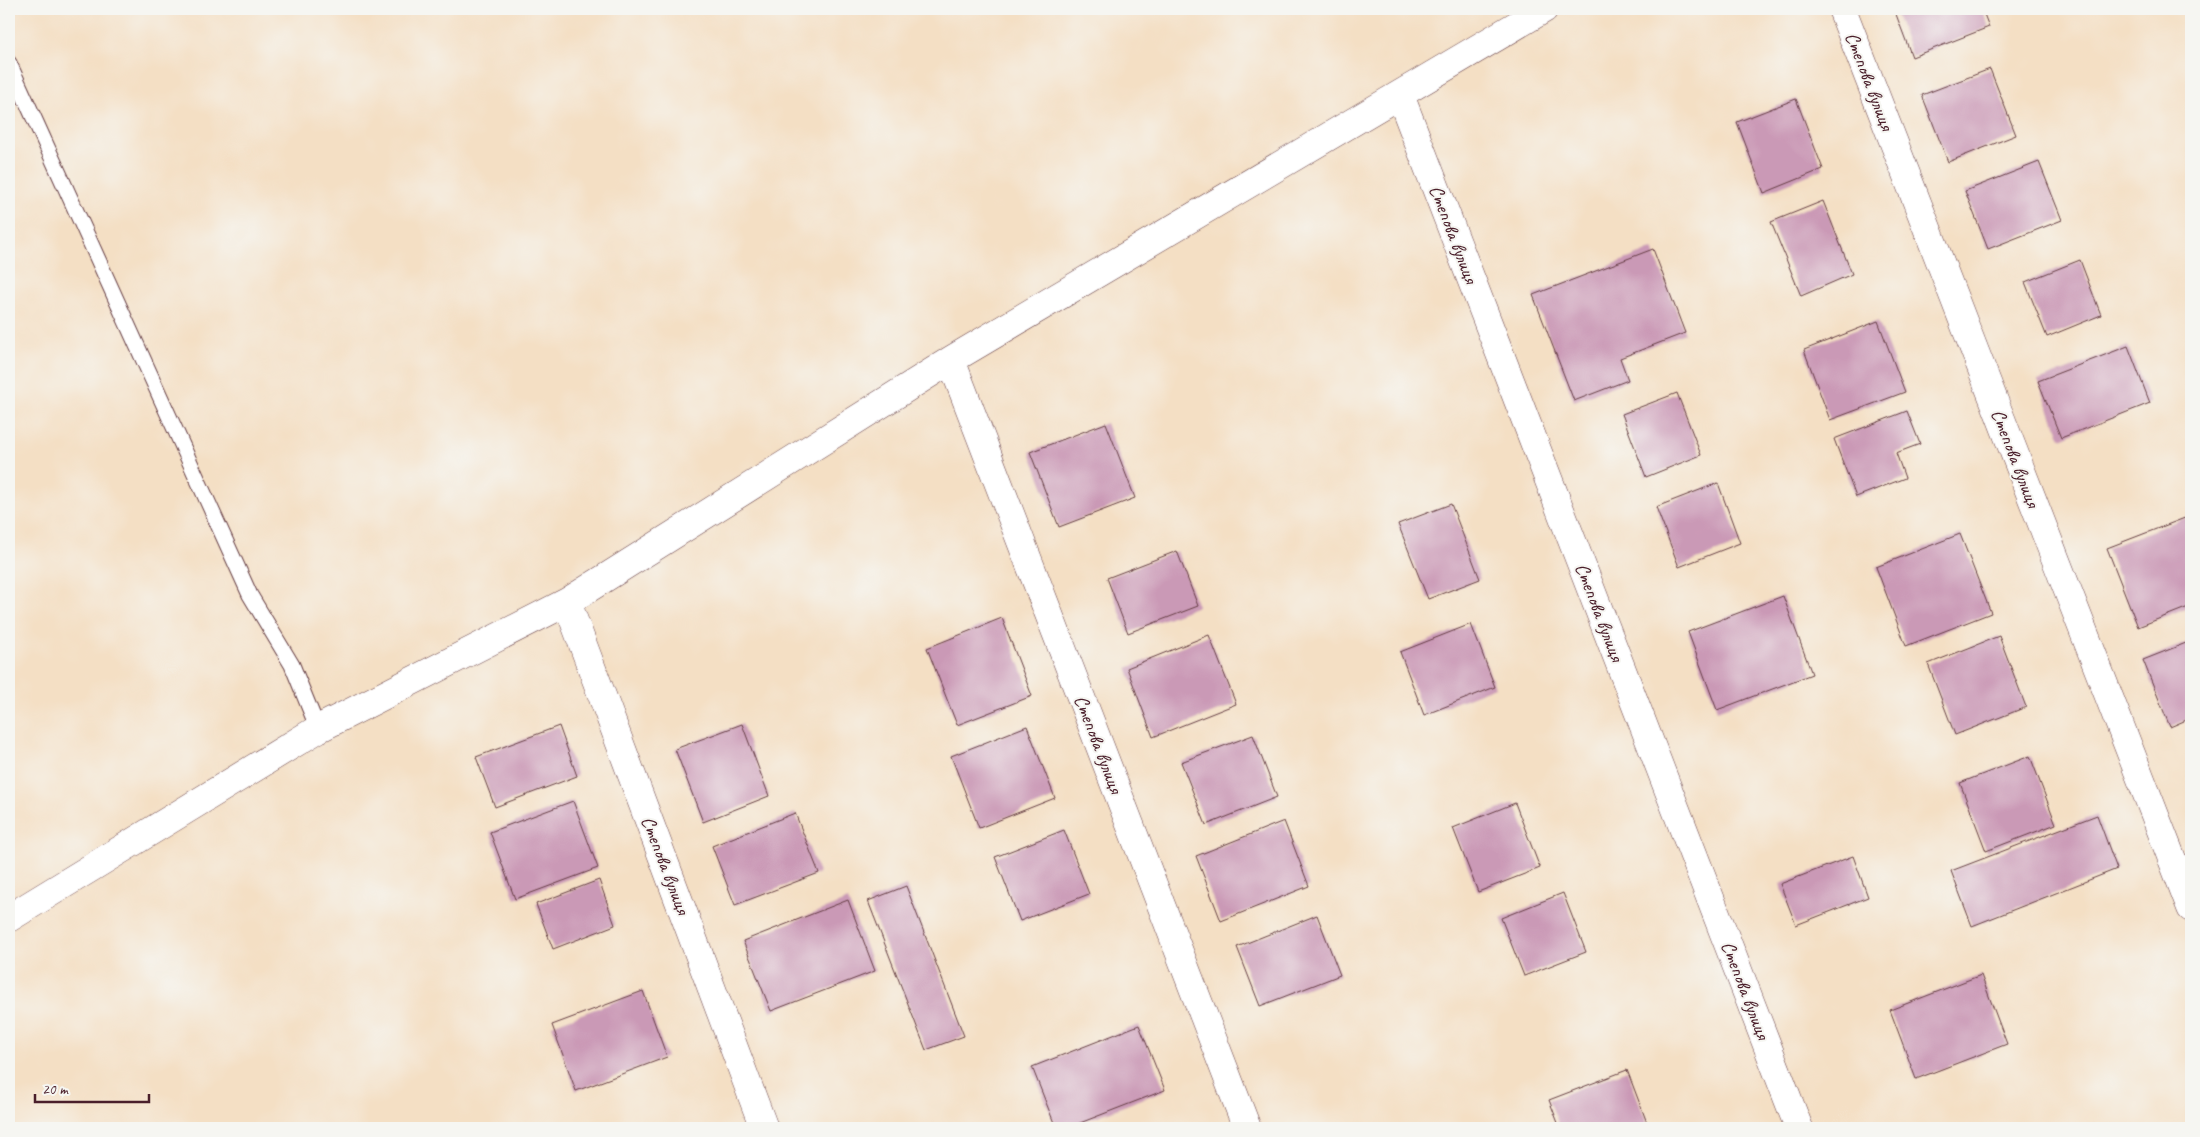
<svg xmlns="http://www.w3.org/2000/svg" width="2200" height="1137" font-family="Caveat,sans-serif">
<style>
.building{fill:#ca99b6}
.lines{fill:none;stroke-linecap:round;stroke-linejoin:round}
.service-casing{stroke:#643c42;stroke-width:17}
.minor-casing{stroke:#643c42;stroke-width:29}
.service{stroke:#fff;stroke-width:15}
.minor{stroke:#fff;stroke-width:28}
.labels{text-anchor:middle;stroke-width:4;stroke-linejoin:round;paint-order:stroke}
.street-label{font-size:20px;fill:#4a1f2b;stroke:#f6f6f2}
</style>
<rect width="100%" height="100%" fill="#f6f6f2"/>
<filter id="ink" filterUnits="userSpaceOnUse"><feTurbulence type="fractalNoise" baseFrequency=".02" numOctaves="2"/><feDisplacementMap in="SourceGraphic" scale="10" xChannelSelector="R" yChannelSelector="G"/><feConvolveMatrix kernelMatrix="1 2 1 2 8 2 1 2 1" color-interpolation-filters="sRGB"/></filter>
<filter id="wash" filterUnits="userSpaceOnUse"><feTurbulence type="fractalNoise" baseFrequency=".0096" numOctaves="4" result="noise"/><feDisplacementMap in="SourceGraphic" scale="20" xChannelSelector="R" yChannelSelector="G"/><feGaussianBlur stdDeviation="1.12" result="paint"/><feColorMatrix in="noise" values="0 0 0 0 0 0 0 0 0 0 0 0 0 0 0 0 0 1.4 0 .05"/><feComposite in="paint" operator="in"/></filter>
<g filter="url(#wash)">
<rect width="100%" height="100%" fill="#f4dfc4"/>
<g id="blocks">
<path class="building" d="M1894 9H1982L1989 27 1912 57Z
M1990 69 2016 135 1948 162 1922 95Z
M1796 99 1823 169 1764 193 1737 122Z
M2039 162 2062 220 1988 249 1965 191Z
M1823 201 1852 274 1801 296 1771 222Z
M1653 249 1685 333 1620 358 1628 380 1574 401 1533 295Z
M2080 260 2101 315 2047 337 2025 282Z
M1878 321 1905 392 1830 420 1804 350Z
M2128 346 2150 403 2061 438 2038 381Z
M1677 393 1701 455 1646 477 1622 414Z
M1907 411 1920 444 1896 453 1905 478 1856 497 1834 439Z
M1106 423 1135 498 1059 527 1030 452Z
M1718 483 1740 543 1679 567 1656 507Z
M1451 504 1480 579 1428 599 1398 524Z
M2190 516 2191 606 2138 627 2107 548Z
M1960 534 1991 613 1906 646 1876 567Z
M1177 551 1198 606 1128 633 1107 578Z
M1783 596 1812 674 1717 710 1688 632Z
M1002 618 1032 696 957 725 927 648Z
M1471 624 1495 687 1424 715 1400 652Z
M1209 635 1236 704 1153 737 1127 668Z
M1999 636 2026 707 1955 735 1928 664Z
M2191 641V718L2170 727 2143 660Z
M742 724 769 796 703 822 675 749Z
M559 726 577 776 495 807 476 757Z
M1027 726 1055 798 979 828 951 756Z
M1253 735 1277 797 1206 825 1181 762Z
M2030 756 2056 824 1986 851 1960 783Z
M573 801 598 868 515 899 490 832Z
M1515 803 1540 868 1478 892 1453 828Z
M795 813 819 873 735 905 712 846Z
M2097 815 2117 869 1972 926 1951 871Z
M1284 821 1309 886 1221 921 1196 856Z
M1064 830 1089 894 1020 921 995 857Z
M1853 856 1868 897 1796 925 1780 884Z
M599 880 615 925 553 949 536 904Z
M906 886 964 1036 926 1050 868 901Z
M1563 893 1586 952 1524 976 1501 918Z
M848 900 875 971 771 1011 743 941Z
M1317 915 1340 975 1260 1006 1237 947Z
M1981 975 2007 1044 1916 1079 1890 1010Z
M643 991 667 1057 576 1091 552 1025Z
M1139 1025 1165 1090 1067 1128H1056L1032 1067Z
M1627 1070 1649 1128H1560L1549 1100Z"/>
</g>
</g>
<g filter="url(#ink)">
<use href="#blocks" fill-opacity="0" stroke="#643c42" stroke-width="1"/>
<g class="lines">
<g class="service-casing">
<path id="service" d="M9 63 250 595 292 665 318 729"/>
</g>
<g class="minor-casing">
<path id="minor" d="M1842 9 2191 908
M1400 95 1799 1128
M951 360 1247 1128
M567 602 764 1128
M9 918 318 729 567 602 951 360 1544 9"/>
</g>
<use href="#service" class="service"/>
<use href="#minor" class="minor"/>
</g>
</g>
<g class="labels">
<g class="street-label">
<text transform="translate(1870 81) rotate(69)" y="7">Степова вулиця</text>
<text transform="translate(1454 234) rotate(69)" y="7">Степова вулиця</text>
<text transform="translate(2016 458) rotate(69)" y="7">Степова вулиця</text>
<text transform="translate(1600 612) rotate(69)" y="7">Степова вулиця</text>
<text transform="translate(1099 744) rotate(69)" y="7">Степова вулиця</text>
<text transform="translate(666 865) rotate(69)" y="7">Степова вулиця</text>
<text transform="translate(1746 990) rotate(69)" y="7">Степова вулиця</text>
</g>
</g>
<rect width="2200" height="1137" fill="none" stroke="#f6f6f2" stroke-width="30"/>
<path d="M35 1094v8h114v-8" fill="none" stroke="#4a1f2b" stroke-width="2.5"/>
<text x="42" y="1094" font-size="15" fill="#4a1f2b" stroke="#f6f6f2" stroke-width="4" paint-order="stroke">20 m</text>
</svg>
